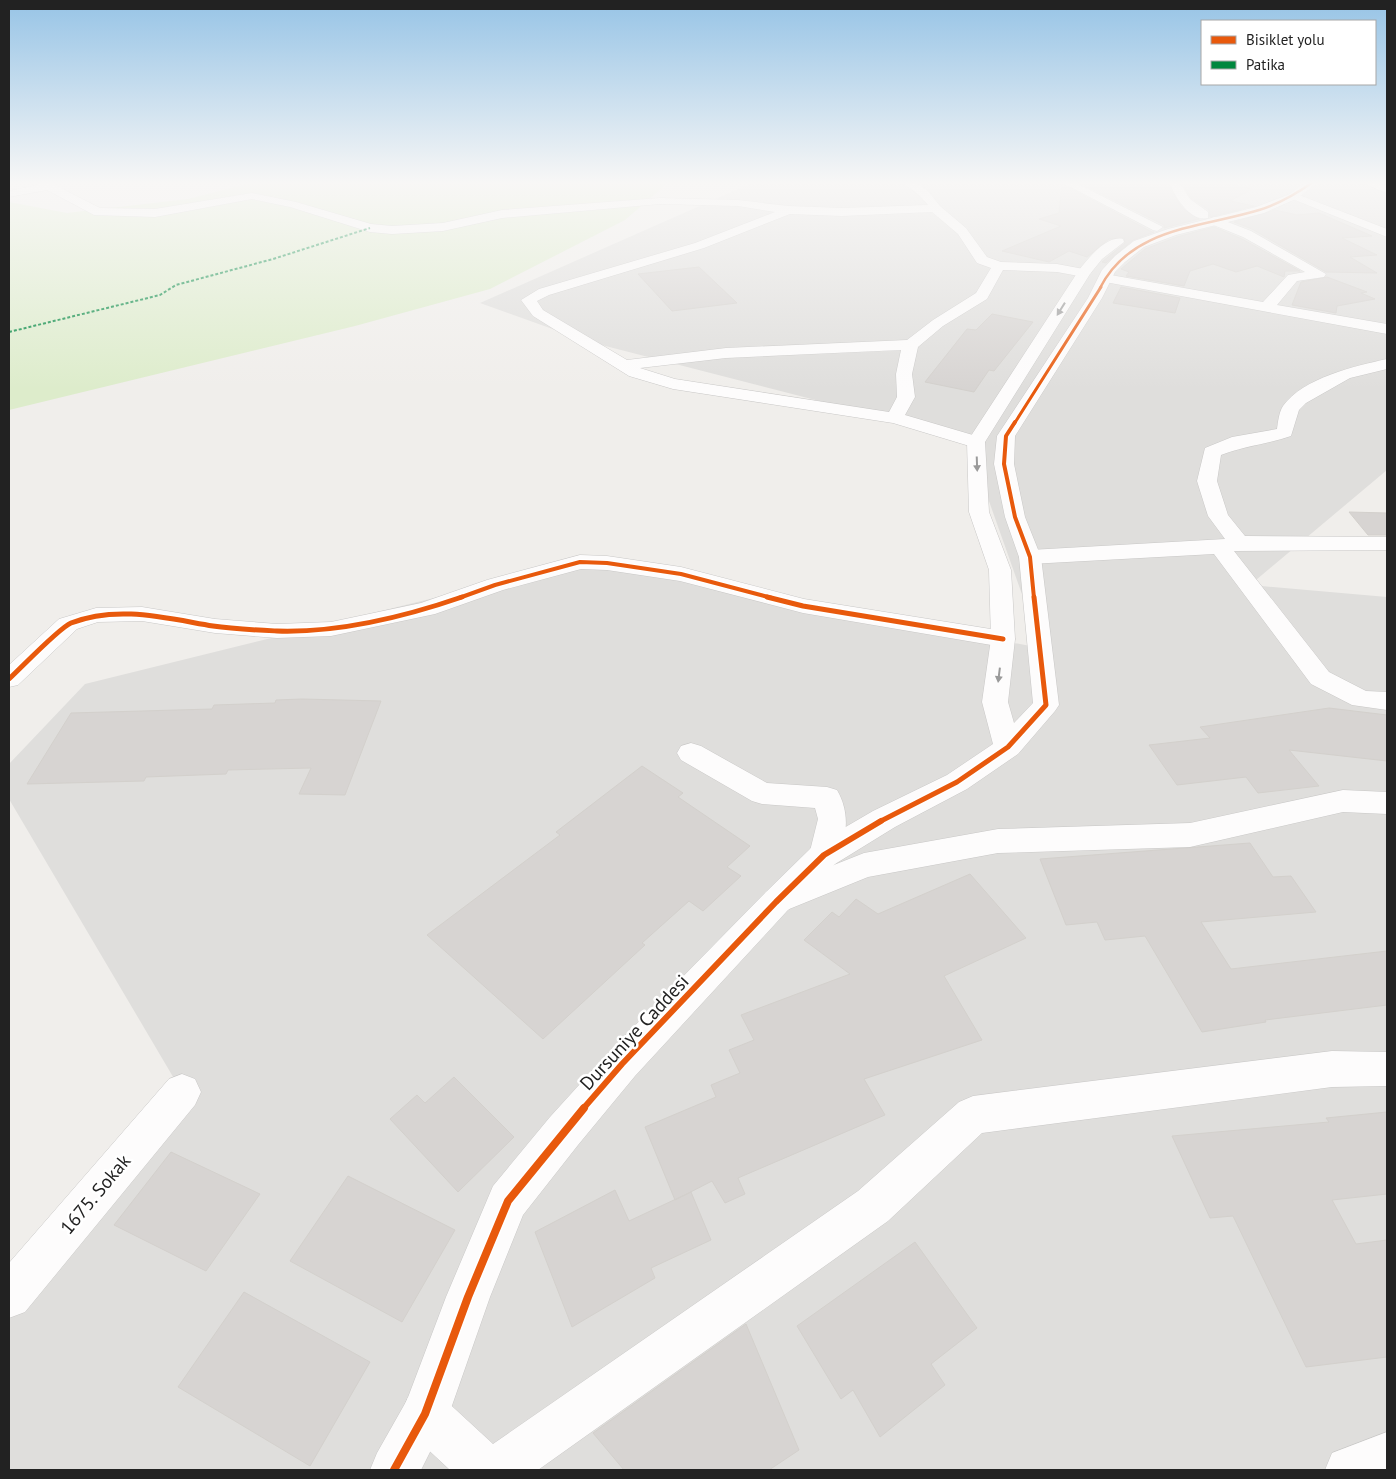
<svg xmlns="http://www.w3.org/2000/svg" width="1396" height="1479" font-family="'PT Sans',sans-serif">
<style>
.residential{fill:#dfdedc}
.grass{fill:#ddeccb}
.building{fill:#d7d4d2;stroke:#d3d0cc}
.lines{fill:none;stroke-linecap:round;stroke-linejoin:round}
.minor-casing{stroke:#c9c8c7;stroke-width:1}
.tertiary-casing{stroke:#c9c8c7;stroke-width:1}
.minor{fill:#fdfcfc;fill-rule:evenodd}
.tertiary{fill:#fdfcfc;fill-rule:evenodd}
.quiet{stroke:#00873e;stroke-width:2;stroke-dasharray:3 2;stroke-linecap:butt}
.cycleway-far5-casing{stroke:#fff;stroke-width:4}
.cycleway-far4-casing{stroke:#fff;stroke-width:5}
.cycleway-far3-casing{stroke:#fff;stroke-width:6}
.cycleway-far2-casing{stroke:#fff;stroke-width:8}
.cycleway-far1-casing{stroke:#fff;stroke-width:9}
.cycleway-casing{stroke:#fff;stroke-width:11}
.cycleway-far5{stroke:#e8590c;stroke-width:2.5}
.cycleway-far4{stroke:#e8590c;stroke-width:3}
.cycleway-far3{stroke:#e8590c;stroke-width:4}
.cycleway-far2{stroke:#e8590c;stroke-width:5}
.cycleway-far1{stroke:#e8590c;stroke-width:6}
.cycleway{stroke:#e8590c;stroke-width:8}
.oneway{fill:#9a9a9a}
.labels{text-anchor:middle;stroke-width:5;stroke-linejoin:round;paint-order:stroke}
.near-street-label{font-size:19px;fill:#222;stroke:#fff}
</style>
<rect width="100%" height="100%" fill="#f0eeeb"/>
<path class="residential" d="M754 182H1387V470L1250 585 1387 597V1470H9V1315L182 1092 9 799V764L85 684 580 562 1041 648 967 439 586 341 480 303Z"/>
<path class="grass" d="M254 182H669L625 220 490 289 355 326 9 410V202L67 213 188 199Z"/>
<path class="building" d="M1078 182H1167L1182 208 1199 219 1164 228V225Z
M1181 182H1215L1252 189 1230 201 1254 206 1210 217 1209 210 1191 198Z
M1062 184 1152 232H1154L1133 240 1106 263 1102 262 1125 243 1124 238 1109 239 1087 257 1069 251 1049 262 1002 251 1061 226 1039 219 1059 213Z
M1275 210 1297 215 1319 213 1372 236 1342 238 1377 255 1350 257 1377 273 1326 272 1252 229 1234 222Z
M1214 227 1242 239 1300 271H1285L1284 277 1257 266 1236 272 1213 264 1190 271 1184 286 1126 276 1129 272 1121 269 1145 249 1177 237Z
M699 267 737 303 672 311 638 274Z
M1327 277 1367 292 1361 293 1375 299 1337 306 1336 313 1292 305 1301 282Z
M1121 287 1180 298 1175 313 1113 303Z
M992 314 1033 322 994 371 989 370 974 392 925 382 967 329 976 330Z
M1349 512 1387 513V535H1368Z
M302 699 381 701 345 795 299 794 311 768 228 770 226 774 146 777 144 781 27 784 71 713 212 709 214 705 275 703 276 700Z
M1329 708 1387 715V761L1289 750 1319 786 1258 793 1246 777 1177 785 1149 745 1210 738 1200 727Z
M642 766 683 793 678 797 750 846 727 867 741 876 703 911 689 901 642 943 645 945 543 1039 427 935 560 835 556 832Z
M1250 843 1273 877 1291 876 1316 912 1201 922 1231 969 1387 951V1005L1265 1020 1266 1022 1202 1032 1145 936 1105 940 1097 922 1066 925 1040 859Z
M970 874 1026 938 944 976 982 1040 864 1079 885 1115 738 1178 745 1194 725 1203 712 1181 675 1200 645 1127 716 1097 711 1085 740 1073 729 1050 754 1040 741 1015 850 974 804 940 832 912 839 917 856 899 878 914Z
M454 1077 514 1137 458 1192 390 1119 417 1095 425 1103Z
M1387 1112V1194L1332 1200 1356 1244 1387 1240V1357L1306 1367 1233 1216 1210 1218 1172 1136 1329 1122 1326 1118Z
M171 1152 260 1194 206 1271 114 1225Z
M348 1176 455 1230 402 1322 290 1261Z
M615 1190 629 1221 691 1192 711 1240 651 1268 655 1278 572 1327 535 1232Z
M915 1242 977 1328 931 1364 945 1385 880 1437 853 1390 841 1399 797 1326Z
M244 1292 370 1362 310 1466 178 1387Z
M746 1324 799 1450 769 1470H624L593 1433Z"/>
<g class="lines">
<g class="minor-casing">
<path id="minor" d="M36 182H49L100 208 155 209 252 193 296 202 371 224 392 226 443 223 502 210 660 198 738 200 788 206 842 208 928 205 919 195 902 182H915L927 190 940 206 966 228 987 257 1001 262 1057 264 1089 270 1091 273 1084 277 1057 272 1003 270 987 299 943 326 918 347 912 374 915 397 905 415 983 438 985 442 983 446 976 448 893 423 673 389 629 376 533 316 521 300 539 289 695 243 775 212 738 206 660 204 502 218 443 231 392 234 370 232 290 207 252 199 155 217 94 215 47 190 9 197V191L38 185ZM932 212 958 234 977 263 991 268 976 293 933 320 907 340 726 348 627 360 543 310 537 301 549 295 704 248 790 214 842 216ZM901 350 896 374 897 397 889 412 675 379 640 368 726 358Z
M1061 182H1074L1163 227 1157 231 1153 230Z
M1169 182H1179L1190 199 1208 212V218C1189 222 1175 196 1169 182Z
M1360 182H1375L1387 186V193Z
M1294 193 1387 229V237L1290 198 1288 196Z
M1215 217 1251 231 1326 274 1324 277 1297 281 1277 305 1387 324V334L1105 282 1098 278 1105 274 1263 302 1288 275 1305 272 1243 237 1211 224 1209 221 1211 218Z
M1387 359V369L1350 378 1306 403 1299 410 1291 436C1268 444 1244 446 1221 455L1217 481 1228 515 1245 536 1387 537V550L1234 551 1329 672 1366 691 1387 692V710L1352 705 1311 684 1214 554 1030 564 1022 562 1019 557 1022 552 1030 550 1225 539 1208 516 1197 481 1205 448 1232 437 1277 429C1278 422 1279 412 1283 406 1303 378 1355 366 1387 359Z
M580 555 607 556 681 567 804 599 1003 631 1012 634 1015 639 1012 644 1003 647 803 613 680 581 607 570 581 569 503 590 435 614 331 636 277 638 215 633 142 621 98 622 77 629 18 685 9 687V665L59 619 96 608 142 607 215 619 277 624 331 622 421 603 487 580Z
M691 743 701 746 767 783 827 787 837 790C851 814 847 840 835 864L824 867 813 864 809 855 818 819 815 808 762 804 752 801 681 760 677 753 681 746Z
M1343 790 1387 792V814L1343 812 1190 847 998 853 868 877 777 914 766 910 761 901 766 892 864 853 998 829 1190 823Z
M1332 1051 1387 1052V1086L1332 1087 982 1133 888 1221 538 1470H450L408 1431 401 1414 408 1397 425 1390 442 1397 493 1444 858 1191 959 1102 973 1096Z
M182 1074 195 1079 201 1092 195 1105 25 1312 9 1318V1263L169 1079Z
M1387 1432V1470H1325L1332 1453Z"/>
</g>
<g class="tertiary-casing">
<path id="tertiary" d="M1306 182H1318L1298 198 1264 213 1176 235 1144 247 1125 262 1115 272 1102 298 1015 436 1014 464 1025 517 1041 557 1059 705 1055 711 1018 754 967 789 895 827 835 864 787 911 635 1076 578 1145 523 1215 490 1297 449 1414 421 1470H370L377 1453 407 1400 446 1297 493 1186 550 1117 609 1052 765 893 813 846 873 811 947 775 993 744 982 702 991 639 989 570 969 512 967 442 1079 270C1088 259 1106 235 1123 239L1124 242 1102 259 1090 274 985 442 989 512 1011 570 1015 639 1008 702 1014 723 1033 703 1019 557 1005 517 994 464 997 436 1088 298 1102 270 1115 256 1134 241 1168 229 1256 207 1290 194Z"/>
</g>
<use href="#minor" class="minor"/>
<use href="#tertiary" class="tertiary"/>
<path class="quiet" d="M9 332 160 295 176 285 273 259 370 228"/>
<g class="cycleway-far5-casing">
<path id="cycleway-far5" d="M1100 288C1131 227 1200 228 1259 210 1279 204 1296 194 1313 182"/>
</g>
<g class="cycleway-far4-casing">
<path id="cycleway-far4" d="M1014 424 1101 287"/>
</g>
<g class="cycleway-far3-casing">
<path id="cycleway-far3" d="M1015 422 1006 436 1004 464 1015 517 1030 557 1034 598
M459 598 495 585 580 562 607 563 681 574 772 598"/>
</g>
<g class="cycleway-far2-casing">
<path id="cycleway-far2" d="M767 597 803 606 1003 639
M9 679C21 668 59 628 71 623 117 605 165 618 213 626 233 629 256 630 277 631 339 633 404 617 462 597
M879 822 957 782 1008 747 1046 705 1034 597"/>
</g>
<g class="cycleway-far1-casing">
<path id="cycleway-far1" d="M582 1110 622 1064 776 902 824 855 881 821"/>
</g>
<g class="cycleway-casing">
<path id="cycleway" d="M394 1470 425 1414 468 1297 508 1201 584 1108"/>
</g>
<use href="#cycleway-far5" class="cycleway-far5"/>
<use href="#cycleway-far4" class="cycleway-far4"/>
<use href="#cycleway-far3" class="cycleway-far3"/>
<use href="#cycleway-far2" class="cycleway-far2"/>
<use href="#cycleway-far1" class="cycleway-far1"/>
<use href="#cycleway" class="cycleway"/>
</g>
<defs><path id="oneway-solid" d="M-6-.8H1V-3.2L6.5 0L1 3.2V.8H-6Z" transform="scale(1.25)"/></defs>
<g class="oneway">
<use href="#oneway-solid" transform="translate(1061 309) rotate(122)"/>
<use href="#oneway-solid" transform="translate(977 464) rotate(88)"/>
<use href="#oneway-solid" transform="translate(999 675) rotate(97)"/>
</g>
<linearGradient id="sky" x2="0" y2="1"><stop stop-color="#97c4e6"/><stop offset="0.47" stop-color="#f8f7f6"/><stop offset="1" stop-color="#f8f7f6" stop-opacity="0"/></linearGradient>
<rect width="1396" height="389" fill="url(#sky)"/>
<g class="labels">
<g class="near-street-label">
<text transform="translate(634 1032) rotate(-47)" y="7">Dursuniye Caddesi</text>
<text transform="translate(95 1194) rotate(-50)" y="7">1675. Sokak</text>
</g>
</g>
<rect width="1396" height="1479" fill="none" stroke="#222222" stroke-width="20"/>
<rect x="1201" y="20" width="175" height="65" fill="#ffffff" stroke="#a7a7a7"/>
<rect x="1211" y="36" width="25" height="8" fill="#e8590c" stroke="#a7a7a7"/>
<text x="1246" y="45" font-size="15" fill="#222222">Bisiklet yolu</text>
<rect x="1211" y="61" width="25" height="8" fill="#00873e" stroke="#a7a7a7"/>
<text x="1246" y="70" font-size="15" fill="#222222">Patika</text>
</svg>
